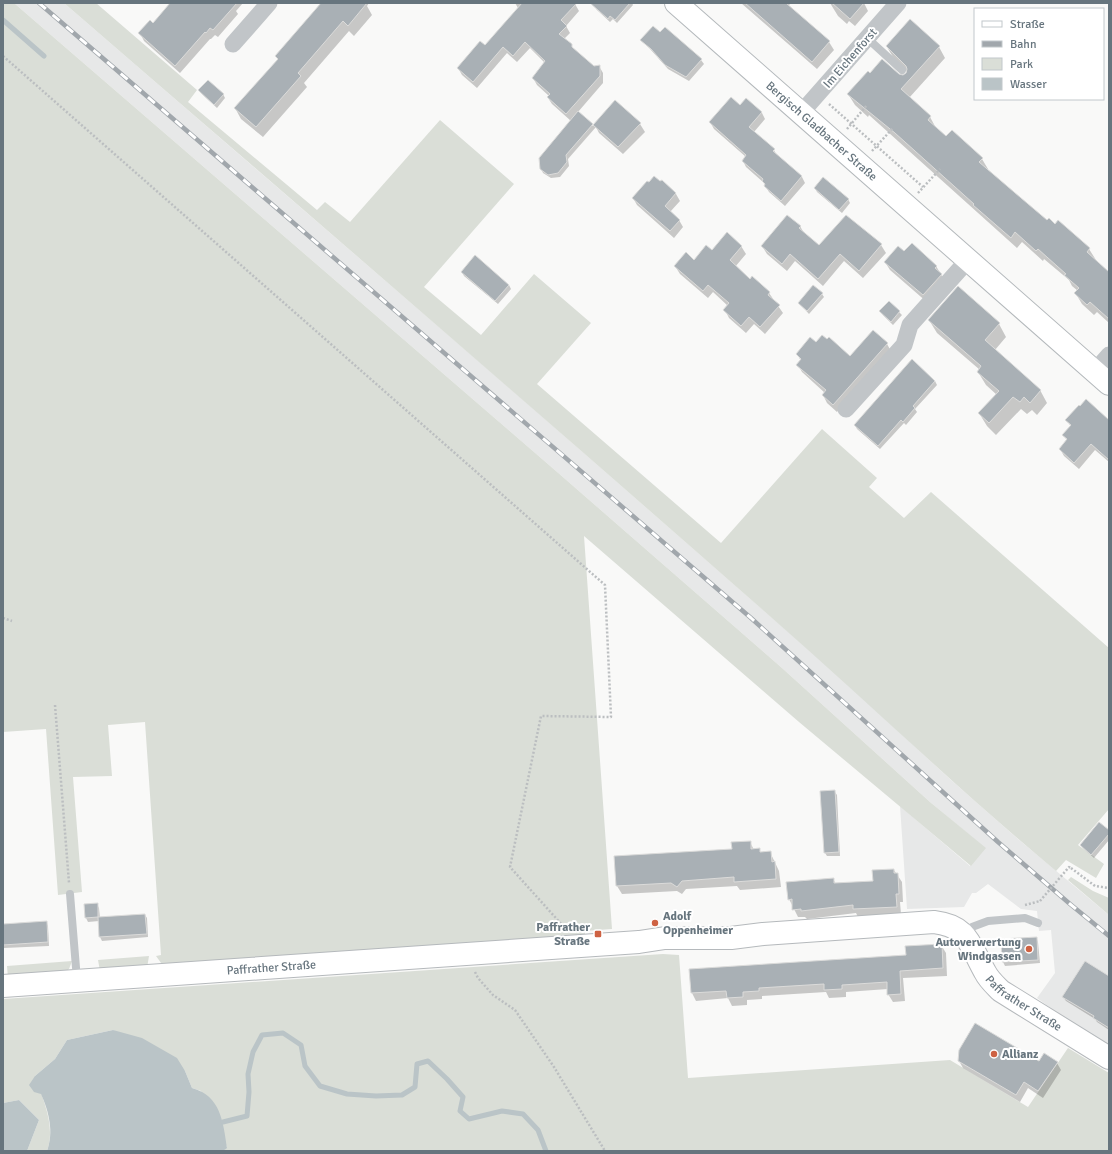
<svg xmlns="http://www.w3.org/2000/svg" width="1112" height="1154" font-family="Signika,sans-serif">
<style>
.built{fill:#e7e8e8}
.green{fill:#daded7}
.water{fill:#bac4c7}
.shadow{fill:#0003}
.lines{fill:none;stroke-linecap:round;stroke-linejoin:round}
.stream{stroke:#bac4c7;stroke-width:5}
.building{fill:#a9b0b5;stroke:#dbdbda}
.secondary-casing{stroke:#b4b9bc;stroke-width:24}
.primary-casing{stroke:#b5b9bc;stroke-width:24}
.path{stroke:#bbbec0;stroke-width:2.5;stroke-dasharray:2 2;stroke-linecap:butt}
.service{stroke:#c1c5c8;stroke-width:8}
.minor{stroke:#c1c5c8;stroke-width:17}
.secondary{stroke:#fff;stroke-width:22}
.primary{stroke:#fff;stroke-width:22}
.rail-casing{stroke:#a1a7ac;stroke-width:4.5}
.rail{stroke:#fff;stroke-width:3;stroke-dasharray:9;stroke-linecap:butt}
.path-bridge{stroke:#bbbec0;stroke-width:2.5;stroke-dasharray:2 2;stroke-linecap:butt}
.poi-dot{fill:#ce6243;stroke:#fff;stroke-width:1.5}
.labels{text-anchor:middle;stroke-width:4;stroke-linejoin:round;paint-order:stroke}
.street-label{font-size:12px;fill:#67757e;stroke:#fff}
.poi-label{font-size:12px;font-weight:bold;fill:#67757e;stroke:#fff;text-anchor:start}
</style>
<rect width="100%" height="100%" fill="#f9f9f8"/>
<path class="built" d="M14 3H64L506 385 833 671 951 780 1018 839 1109 915V1045L1060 1015 1037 998 1055 973 1051 930 1039 931 1037 911 1021 909 988 884 976 893H972L964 907 907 909 900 806 970 866 985 848 930 802 782 668 556 471Z"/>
<path class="green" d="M3 3H14L556 471 782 668 930 802 986 848 971 866 799 722 584 536 612 929 585 931V938L164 967 156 956 161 955 145 722 108 725 112 776 73 777 82 892 58 895 46 729 3 732Z
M64 3H96L197 90 188 102 317 210 325 202 350 222 440 120 514 184 424 287 481 335 534 274 591 323 537 384 721 543 822 429 877 478 869 487 904 518 931 492 1109 648V809L1078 845 1104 864 1096 878 1066 860 1056 871C956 788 863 697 764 611 532 407 298 205 64 3Z
M1071 877 1093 891 1109 898V915L1068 880Z
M663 954 679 955 688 1078 950 1060 1028 1107 1068 1048 1109 1073V1151H223L227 1147 201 1091 192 1088 185 1071 113 1030 67 1040 55 1059 35 1076C43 1100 56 1126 47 1151H27L39 1120 19 1100 3 1103V999Z
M149 956 147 968 100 971 98 960Z
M72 961 69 969 63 974 8 978 7 966Z"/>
<path class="water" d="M113 1030 142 1038 177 1058 185 1071 192 1088C221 1096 223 1122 227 1148L223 1151H47C54 1132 49 1112 41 1094L34 1092 29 1085 35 1076 55 1059 67 1040Z
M19 1100 39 1120 27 1151H3V1103Z"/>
<path class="shadow" d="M172 3H243L236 11 238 14 218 37 215 35 211 39H210L180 73 144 41 140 33 153 24Z
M321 3H369L367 6 372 15 354 36 349 31 304 83 307 87 263 137 241 119 235 108 278 60 276 56Z
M515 3 575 4 579 11 566 26 570 33 564 39 571 45 574 51 593 67 599 66 603 73V83L578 112 593 126 615 102 640 124 645 132 623 154 599 133 596 127 568 159 569 166 560 177 551 178 543 173 541 168 571 121 552 104 548 98 549 96 537 85 533 78 545 63 530 48 517 62 507 53 477 88 462 75 458 68 485 46 518 8Z
M598 3H632L633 5 617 23 613 19 610 22 597 10 595 7Z
M741 3H791L788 6 829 42 834 50 817 69Z
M830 3H864L868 11 855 26 849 21 847 24 838 16Z
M910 21 939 47 945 58 909 98 930 117 936 128 947 138 982 159 988 169 987 170 1047 221 1055 226 1058 222 1089 249 1096 260 1109 273V323L1097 312 1094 315 1082 304 1076 294 1078 291 1072 286 1069 280 1044 259 1043 261 1022 242 1017 248 869 115 868 117 855 105 848 94 870 74 903 76 908 72 893 57 887 47Z
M665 28 701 60 704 64 689 81 668 69 642 40 661 34Z
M199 91 223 94 225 98 217 108 202 94Z
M746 99 762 113 765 119 754 132 774 150 777 156 802 177 805 183 785 206 769 192 763 182 746 167 743 161 746 157 714 129 710 122 740 106Z
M662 181 676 194 680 201 670 212 679 220 683 227 674 238 637 205 633 198 649 184 660 183Z
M815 188 848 199 850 203 842 213 817 192Z
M800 226 805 235 819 247 881 245 886 253 863 278 844 261 823 286 795 261 787 271 767 254 762 246Z
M741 246 746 254 735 267 750 280 769 293 783 313 765 334 754 324 746 333 729 318 725 310 728 306 713 292 708 298 680 274 675 266 694 261 712 252Z
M904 253 936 266 946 283 928 303 890 270 885 262Z
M462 272 509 285 511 289 498 304 464 276Z
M822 294 824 297 809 314 799 303Z
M881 311 899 312 902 315 893 325 883 315Z
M929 320 999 324 1006 337 995 350 1040 390 1047 403 1037 415 1032 410 1027 414 1021 409 996 435 987 426 979 413 997 395 986 385 978 372 980 370 937 333Z
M816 343 850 357 887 344 891 351 837 412 827 403 823 395 825 393 802 372 798 365 801 361 797 354Z
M912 361 935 381 937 385 915 409 917 412 906 425 904 423 880 449 857 429 855 425Z
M1086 401 1109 420V462L1095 450 1079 469 1064 456 1060 449 1067 441 1064 435 1071 427 1067 420Z
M834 791 837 795 840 856H827L825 853Z
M1109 831V840L1094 858 1083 848 1081 845Z
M750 842 754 850 759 849 761 853 770 852 779 871 781 887 740 890 737 886 686 889 682 894 677 891 622 894 617 886 615 857 733 850Z
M894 870 902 882 903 902H900L901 914 858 917 856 913 807 919 805 917H798L789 899 833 879 836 884 874 882Z
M97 904 99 908 100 918 145 915 147 918 148 937 102 941 100 937 99 921 88 922 86 918Z
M46 922 48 926 49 946 4 948 3 925Z
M1036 938 1038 942 1040 963 1005 966 1003 962Z
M941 945 946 953 947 976 903 978 905 1001 893 1002 888 994V989L846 992V997L829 998 826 992 762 996V999L747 1000V1005L732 1006 728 998 696 1001 692 993 907 956Z
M1109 977V1030L1097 1022 1095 1019 1066 1001 1063 997Z
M959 1061 1057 1063 1061 1070 1043 1098 1028 1088 1020 1102 963 1068Z"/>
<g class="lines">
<path class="stream" d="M3 20 44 56
M223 1122 247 1116 249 1092 248 1074 253 1052 262 1035 283 1033 301 1045 305 1066 320 1086 347 1094 376 1096 402 1095 415 1087 417 1064 428 1061 447 1079 463 1097 460 1111 469 1119 502 1111 523 1114 538 1130 546 1151"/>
</g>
<path class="building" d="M170 3H237L213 30 210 28 206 33 205 32 175 66 138 33 150 20 153 23Z
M321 3H367L348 26 343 21 298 73 301 76 256 127 234 108 278 59 275 56Z
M522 3H577L561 20 567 26 559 34 572 44V47L594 66 600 65V76L566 114 547 97 550 94 532 78 545 61 525 42 513 56 503 47 473 82 457 68 480 41 485 45Z
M590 3H630L615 20 610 16 608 19Z
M745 3H786L830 41 812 62Z
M832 3H864L850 19Z
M910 19 940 46 901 89 931 116 928 120 946 136 952 130 983 158 979 162 1014 192 1047 220 1049 218 1055 224 1058 220 1090 248 1087 252 1109 272V319L1090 302 1087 305 1074 293 1079 288 1064 275 1066 274 1038 249 1036 251 1015 232 1011 238 973 205 974 204 895 133 847 94 868 71 870 73 882 59 899 74 903 75 906 73 907 69 906 66 886 46Z
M653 26 660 32 665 27 702 59 686 77 665 65 651 49 640 40Z
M208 80 224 94 214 105 198 90Z
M731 97 740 105 746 98 762 112 749 127 775 149 773 151 802 176 781 201 764 186 765 184 762 181 763 179 742 161 746 155 709 122Z
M615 100 641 123 618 147 593 125Z
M578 111 593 124 566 155 567 162 558 173 548 175 540 169 539 158Z
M654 176 660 181 662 180 676 193 665 206 680 220 670 231 632 198 647 181 649 182Z
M823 177 849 199 839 210 814 188Z
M787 215 801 226 799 228 819 245 846 215 882 244 859 271 840 254 818 279 790 254 782 264 761 246Z
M727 232 742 246 730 260 750 279 752 276 770 292 768 295 780 305 760 327 749 317 741 326 723 310 729 303 708 285 703 291 674 266 686 252 694 260 706 245 712 250Z
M912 243 937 266 935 268 942 274 923 295 884 262 898 246 904 251Z
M475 255 509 285 495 301 461 272Z
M813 285 823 293 807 311 798 303Z
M958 286 1000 323 985 340 1041 390 1030 403 1024 397 1020 402 1013 397 989 423 978 413 999 391 977 372 981 366 928 320Z
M889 301 900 311 891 322 879 311Z
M873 330 888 343 833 405 822 395 826 390 796 365 801 359 796 354 810 337 816 342 822 335 827 339 829 337 850 356Z
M912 359 935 381 913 406 915 408 903 422 901 420 878 446 854 425Z
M1086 399 1109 420V460L1091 444 1074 463 1059 449 1067 439 1062 435 1071 425 1065 420 1079 405 1080 406Z
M835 790 839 852 824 853 820 791Z
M1099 822 1109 830V834L1091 855 1080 845Z
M751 841V849L760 848V852L771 851 772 862 775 861 776 879 734 882V877L682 881 677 887 671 883 616 886 614 856 732 849 731 842Z
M894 869V873H898L899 894H896L897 907 853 909V905L801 911V909L792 910V899L788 900 786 882 834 878V883L873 881 872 870Z
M98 903V917L145 914 147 934 99 937 98 917 85 918 84 904Z
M47 921 48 942 3 945V924Z
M1037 937 1038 960 1002 962 1001 939Z
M942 944 943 968 900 971 901 994 887 995V982L842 985V989L824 990V984L759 988V991L743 992V997L727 998 726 991 691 993 689 969 906 955 905 946Z
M1085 961 1109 976V1028L1093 1018 1094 1016 1062 997Z
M975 1023 1039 1061 1044 1053 1058 1062 1038 1091 1024 1082 1016 1095 958 1061 959 1050Z"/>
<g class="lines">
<g class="secondary-casing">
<g id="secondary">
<path id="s1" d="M676 3 1109 384"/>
</g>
</g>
<g class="primary-casing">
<g id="primary">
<path id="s2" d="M3 986 639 942 665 938H731L763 934 934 922C969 926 970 946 985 972 989 980 995 985 1001 991L1109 1058"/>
</g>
</g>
<path class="path" d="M3 56 605 585 611 717 541 716 510 867 564 927
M829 104 923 187
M847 129 867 105
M872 151 893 128
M918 193 940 169
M3 618 12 621
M55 705 69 883
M1071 868 1095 886 1109 888
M1025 905 1040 901
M475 972 478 978 493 995 515 1010 554 1067 605 1151"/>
<path class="service" d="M867 38 902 70
M70 894 77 980
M965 934 972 927 988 921 1025 918 1038 923"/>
<path class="minor" d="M233 44 269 3
M801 113 898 3
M1094 372 1109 355
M846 409 904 345 910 325 968 260"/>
<use href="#secondary" class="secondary"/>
<use href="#primary" class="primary"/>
<g class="rail-casing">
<path id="rail" d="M39 3 751 618 998 842 1070 904 1109 936"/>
</g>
<use href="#rail" class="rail"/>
<path class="path-bridge" d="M1040 901 1069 867 1071 868"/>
</g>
<g class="poi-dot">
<circle cx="655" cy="923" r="4"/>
<rect x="594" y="930" width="8" height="8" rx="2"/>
<circle cx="1029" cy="949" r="4"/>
<circle cx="994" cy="1054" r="4"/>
</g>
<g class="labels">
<g class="street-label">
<text transform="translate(850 58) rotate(-49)" y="4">Im Eichenforst</text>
<text dy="4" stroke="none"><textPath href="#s1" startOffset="194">Bergisch Gladbacher Straße</textPath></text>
<text dy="4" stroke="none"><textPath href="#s2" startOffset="269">Paffrather Straße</textPath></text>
<text dy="4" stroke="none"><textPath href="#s2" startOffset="1060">Paffrather Straße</textPath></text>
</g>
<g class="poi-label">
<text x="663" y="920">Adolf<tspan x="663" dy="14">Oppenheimer</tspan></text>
<text x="590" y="931" text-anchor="end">Paffrather<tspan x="590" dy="14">Straße</tspan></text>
<text x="1021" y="946" text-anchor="end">Autoverwertung<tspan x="1021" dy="14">Windgassen</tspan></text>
<text x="1002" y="1058">Allianz</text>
</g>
</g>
<rect width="1112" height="1154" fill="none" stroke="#67757e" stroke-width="8"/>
<rect x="974" y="8" width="130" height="92" fill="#ffffff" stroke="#c2c8cb"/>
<rect x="982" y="21" width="20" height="6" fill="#ffffff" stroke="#c2c8cb"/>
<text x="1010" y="28" font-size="12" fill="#67757e">Straße</text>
<rect x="982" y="41" width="20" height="6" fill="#a1a7ac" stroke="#c2c8cb"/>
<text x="1010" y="48" font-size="12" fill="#67757e">Bahn</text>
<rect x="982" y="58" width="20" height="12" fill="#daded7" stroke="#c2c8cb"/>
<text x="1010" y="68" font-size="12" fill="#67757e">Park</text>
<rect x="982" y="78" width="20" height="12" fill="#bac4c7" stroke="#c2c8cb"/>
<text x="1010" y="88" font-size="12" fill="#67757e">Wasser</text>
</svg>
